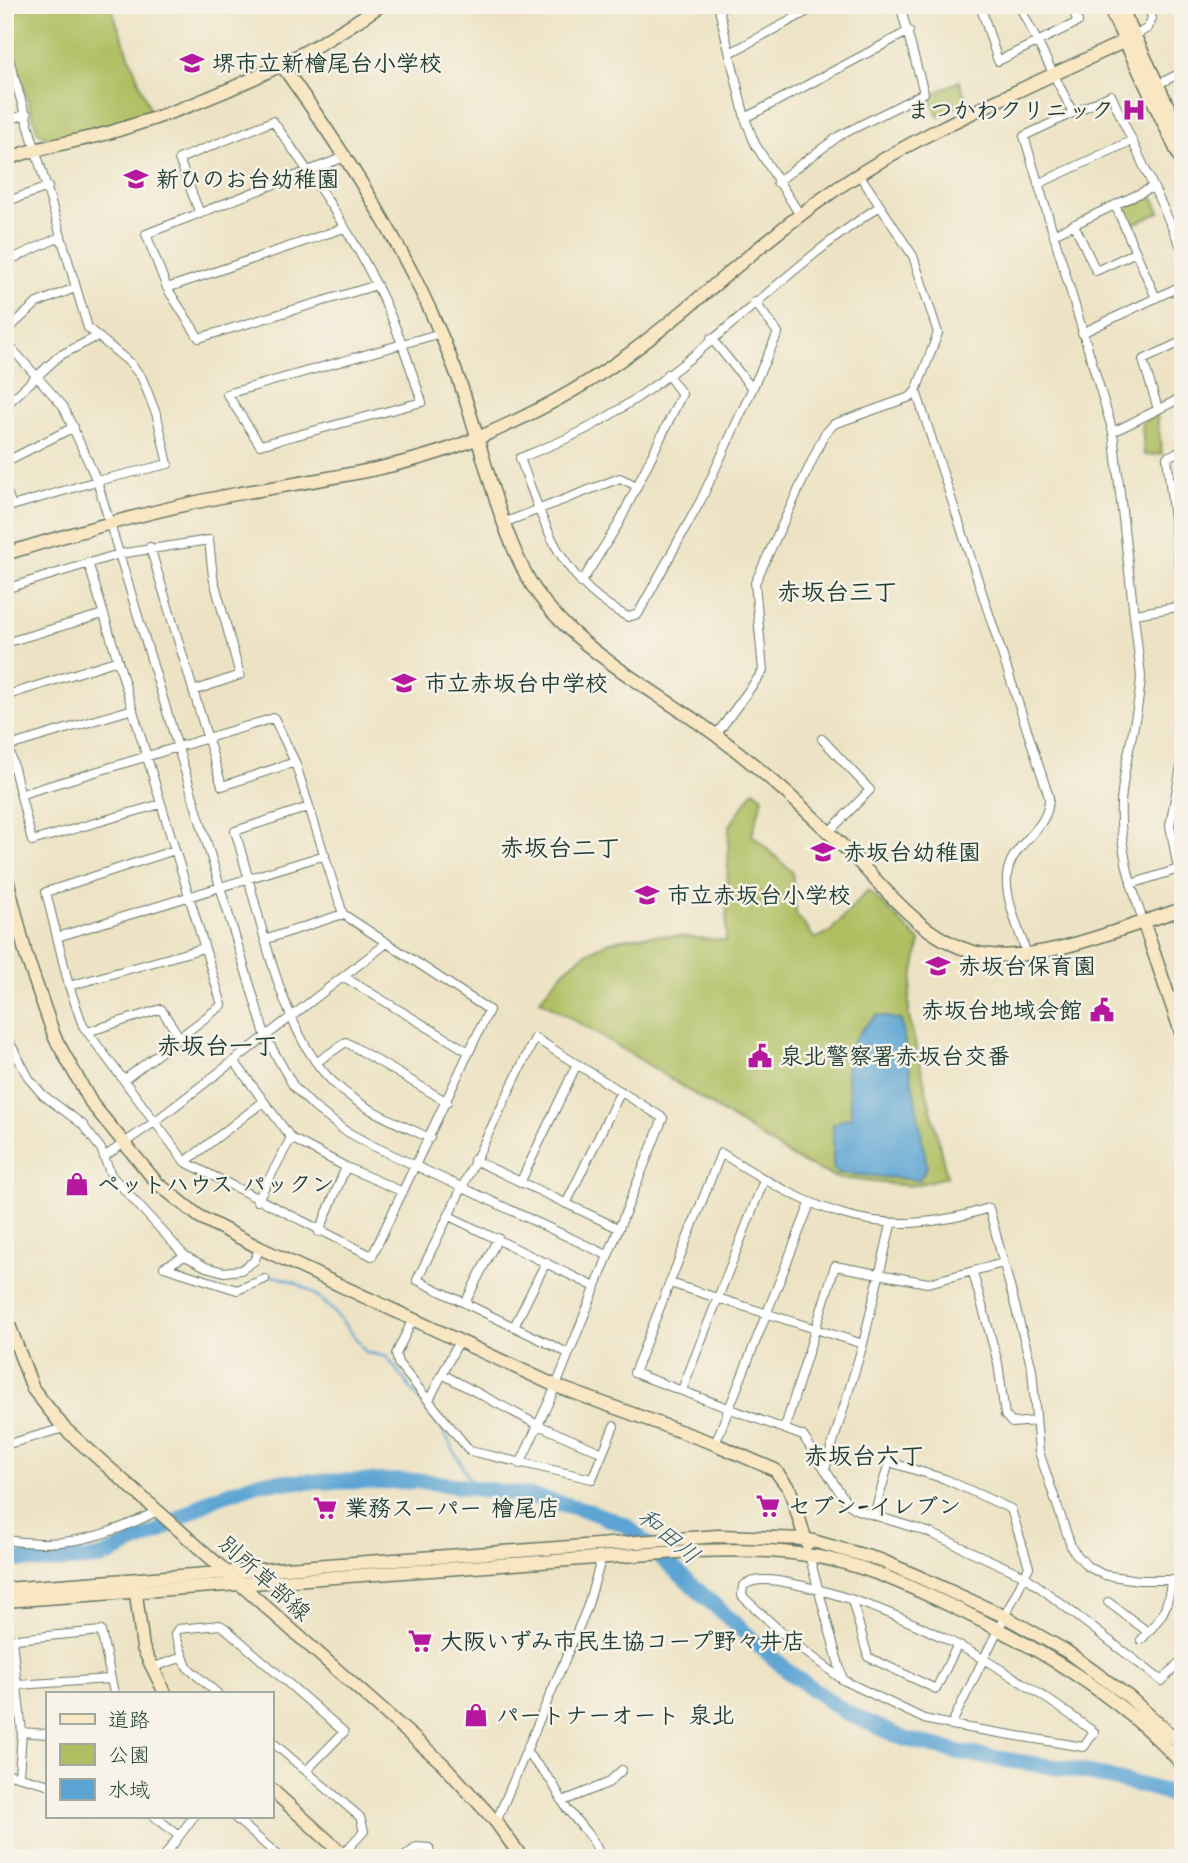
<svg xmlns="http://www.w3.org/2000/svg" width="1188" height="1863" font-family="Kalam,'Klee One',sans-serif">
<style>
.green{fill:#afbe61;stroke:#677e4a;stroke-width:2}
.water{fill:#5ca4d3;stroke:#3e7084;stroke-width:2}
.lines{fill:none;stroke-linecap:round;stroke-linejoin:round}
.stream{stroke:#5ca4d3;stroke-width:2.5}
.river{stroke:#5ca4d3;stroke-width:16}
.street-casing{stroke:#677766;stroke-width:10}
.secondary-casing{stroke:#677766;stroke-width:15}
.street{stroke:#fff;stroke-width:8}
.secondary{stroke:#f9e7c3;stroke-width:12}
.labels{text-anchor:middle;stroke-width:5;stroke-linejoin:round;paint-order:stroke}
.poi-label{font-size:23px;font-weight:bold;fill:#1f3d34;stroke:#f7f3e8;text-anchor:start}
.street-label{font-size:23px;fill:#1f3d34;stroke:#f7f3e8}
.neighbourhood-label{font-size:24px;font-weight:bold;fill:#1f3d34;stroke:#f7f3e8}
.water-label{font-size:24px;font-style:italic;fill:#315c64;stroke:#f7f3e8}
</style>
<rect width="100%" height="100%" fill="#f7f3e8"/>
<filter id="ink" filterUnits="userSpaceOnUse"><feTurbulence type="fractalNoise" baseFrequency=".0143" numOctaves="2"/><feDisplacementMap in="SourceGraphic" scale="14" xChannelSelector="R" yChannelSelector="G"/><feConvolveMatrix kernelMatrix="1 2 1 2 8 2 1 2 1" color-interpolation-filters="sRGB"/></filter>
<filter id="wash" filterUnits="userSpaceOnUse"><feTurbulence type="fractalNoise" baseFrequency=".00686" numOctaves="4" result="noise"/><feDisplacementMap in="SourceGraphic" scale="28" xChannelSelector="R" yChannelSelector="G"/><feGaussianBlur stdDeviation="1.57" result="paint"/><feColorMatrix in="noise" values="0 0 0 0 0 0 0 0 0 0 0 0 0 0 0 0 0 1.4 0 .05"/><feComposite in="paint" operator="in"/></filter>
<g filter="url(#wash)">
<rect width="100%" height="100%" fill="#ede3c4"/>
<path class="green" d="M5 5H110L152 115 52 140 38 132 5 30Z
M959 81 967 100 939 117 929 96Z
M1147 196 1154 199 1160 212 1129 226 1123 213 1125 206Z
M1157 415 1162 454 1144 455 1142 423Z
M754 790 763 797 752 835 792 872 796 914 815 939 830 932 868 890 920 941 909 998V1017L947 1177 910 1186 837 1178 795 1159 644 1062 540 1000C592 925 644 932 726 941L729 827Z"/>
<path class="water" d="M877 1015 901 1020 927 1166 919 1180 838 1173 833 1168V1124L852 1116C847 1069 835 1051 877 1015Z"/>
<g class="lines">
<path class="stream" d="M265 1275C314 1279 339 1317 366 1352L387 1357 445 1434 474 1488"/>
<path class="river" d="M5 1559 51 1561 100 1558 156 1533 212 1499 260 1482 423 1481 531 1496 586 1510 625 1525 790 1673 845 1712 905 1739 967 1754 1081 1771 1163 1791 1183 1801"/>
</g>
</g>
<g filter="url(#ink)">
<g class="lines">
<g class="street-casing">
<path id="street" d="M718 5 745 118 755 144 800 215
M980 5 998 61 1078 22 1071 5
M1019 5 1073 113
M1132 37 1148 28 1152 18 1148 5
M5 46 88 328 130 363 142 378 157 416 168 464 97 481 5 508
M730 53 819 5
M1158 84 1183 72
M745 118 909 31
M5 121 27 114
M777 182 839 136 924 93 900 5
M1038 184 1131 141
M5 202 48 187
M1115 205 1156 298
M200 214 179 159 273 121C310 174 349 228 377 286 396 324 409 363 422 402L260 445 227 394 441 333
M1074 224 1096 271 1136 252
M344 228 167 288 146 234 347 156
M1054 234 1153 187
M5 262 60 237
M167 288 199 338 377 285
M755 302 778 333 701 500 638 614 628 617C560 582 545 526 520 458 547 447 576 436 602 420 703 361 782 270 880 206
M5 332 37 303 75 288
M1082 333 1183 285
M711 338 752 388
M5 341 63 406 97 481 266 1038 294 1087 314 1107 344 1130 371 1145 607 1255
M916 391 1049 797C1050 832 1010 842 1007 876 1005 900 1020 932 1027 955
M5 406 59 356 96 337
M1158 409 1143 360 1183 341
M1113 432 1183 397
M1183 450 1167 457 1183 600
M5 462 74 427
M5 487 12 506
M506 522 620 478 637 486
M150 547 222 786 295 762
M88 562 222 1005 124 1080
M581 583 619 523 682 394 667 374
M5 589 119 554 209 540 213 577 240 675 193 691
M1135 614 1183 606
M5 643 103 614
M5 696 118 660
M5 732 32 841 161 804
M716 735 763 671 755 583 824 435 834 424 910 397 916 391 938 333 913 256 859 174
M822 739 870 790 829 832
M9 746 133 709
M22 794 274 718 295 762 343 914 489 1010 372 1256 185 1162 83 1026 69 986 46 892 175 850
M309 807 235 831C258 903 278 1030 333 1082 361 1109 395 1122 430 1138
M1178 869 1170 825 1183 756
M1131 884 1182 868
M1143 921C1130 883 1119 846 1121 804 1123 761 1139 719 1141 676L1113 432 1024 136 1111 95 1183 251
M57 937 325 855
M267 939 343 914
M5 953V966
M344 977 469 1052
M69 986 204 948
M87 1032 161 1009 180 1038
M5 1034 30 1080 43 1095 82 1124 101 1149 111 1175 185 1256 206 1267 224 1272 241 1270 254 1261 260 1248
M234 1061 291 1138 346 1167 403 1192
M317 1062 346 1042 447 1102
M104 1157 153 1123 387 943
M474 1160 618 1228
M185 1162 263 1102
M520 1183 577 1064
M257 1201 291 1138
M566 1204 621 1091
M449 1216 595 1287
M319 1232 346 1167
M164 1267 237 1290 265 1279
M164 1267 185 1256
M973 1273 998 1363 1005 1415 1012 1423 1036 1421
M670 1283 863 1344
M465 1303 498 1238
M413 1319 396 1354 398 1363 470 1451 592 1479 614 1426
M514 1327 546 1262
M442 1374 538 1425 603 1453
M682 1390 764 1180
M429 1400 459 1341
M785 1427 835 1266 928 1283 1003 1263
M715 1444 810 1204
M5 1445 64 1428
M520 1464 556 1386 663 1118 535 1038 417 1280 568 1353
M825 1469 863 1344 891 1225
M5 1540C62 1549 108 1537 157 1511
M809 1555 843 1680 924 1719 951 1725 1029 1567 1011 1509 945 1479 889 1462 874 1515
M1183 1580H1139L1104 1575 1087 1566 1072 1549 1039 1452 1032 1369 989 1208C879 1244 814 1211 721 1153L634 1373 803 1436 847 1503 857 1510 928 1532 1025 1576 1162 1681 1183 1658
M852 1600 868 1657 936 1689 957 1646
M1108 1602 1148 1632
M5 1640 101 1631 114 1693
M12 1640 22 1732 19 1776
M1141 1640C1161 1618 1168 1611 1171 1581
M151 1668 183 1657
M843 1680 790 1640 742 1596 743 1586C757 1575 783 1582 799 1585 907 1609 1006 1667 1094 1732L1084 1747 951 1725
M17 1685 109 1679
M217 1693 187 1667 175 1634 178 1629 220 1625 225 1628 344 1732 306 1771
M22 1732 47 1734
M271 1741 360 1817 364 1831 343 1854
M527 1753 552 1782 567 1809 592 1839 602 1858
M5 1773 47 1784
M563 1801 608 1783 622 1770
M154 1816 178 1835
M233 1816 281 1858
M496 1822 587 1608 601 1560
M163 1858 194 1816
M403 1858 417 1847 429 1848 431 1858"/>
</g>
<g class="secondary-casing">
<path id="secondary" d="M1108 5 1183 164
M1120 5 1183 138
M283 67C352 163 414 260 456 372 481 437 495 520 529 580 567 646 652 688 713 733 764 770 809 812 853 856 890 894 927 944 983 954 1040 964 1126 926 1183 909
M5 160C41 145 81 142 118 130 214 101 299 62 381 5
M5 554C82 530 157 509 236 494 318 479 403 470 480 437 534 414 586 386 633 351 700 301 760 242 829 194 920 131 1025 89 1125 41
M5 871 26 955 55 1038 92 1104 157 1183 200 1217 260 1248 556 1386 715 1444 775 1470 790 1490 807 1544
M1143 921 1183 1038
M5 1314 33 1389 64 1428 442 1763 496 1822 522 1858
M135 1586 143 1648 165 1693
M5 1589 718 1536 806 1539 880 1560 919 1577 1004 1616 1066 1651 1129 1697 1183 1746
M5 1601 691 1551C730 1550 768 1549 807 1555 857 1562 903 1583 947 1604 1034 1645 1118 1693 1183 1765
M271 1789 347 1858"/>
</g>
<use href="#street" class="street"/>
<use href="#secondary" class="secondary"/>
</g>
</g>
<defs>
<g id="school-bare" transform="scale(1.89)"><path d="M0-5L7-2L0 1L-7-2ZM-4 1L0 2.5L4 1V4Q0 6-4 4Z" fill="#b5179e" stroke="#f7f3e8" stroke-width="2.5" paint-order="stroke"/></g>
<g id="hospital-bare" transform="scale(1.89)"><path d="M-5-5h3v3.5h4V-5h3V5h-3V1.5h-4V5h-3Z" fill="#b5179e" stroke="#f7f3e8" stroke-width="2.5" paint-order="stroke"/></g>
<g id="civic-bare" transform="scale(1.89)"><path d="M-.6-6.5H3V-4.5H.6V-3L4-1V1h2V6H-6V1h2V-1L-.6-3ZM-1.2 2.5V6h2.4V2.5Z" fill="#b5179e" stroke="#f7f3e8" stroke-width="2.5" paint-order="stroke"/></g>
<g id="shop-bare" transform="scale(1.89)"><path d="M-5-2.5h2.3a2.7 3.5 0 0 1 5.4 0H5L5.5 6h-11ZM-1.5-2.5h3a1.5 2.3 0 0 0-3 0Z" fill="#b5179e" stroke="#f7f3e8" stroke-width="2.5" paint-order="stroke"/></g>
<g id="supermarket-bare" transform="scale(1.89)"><path d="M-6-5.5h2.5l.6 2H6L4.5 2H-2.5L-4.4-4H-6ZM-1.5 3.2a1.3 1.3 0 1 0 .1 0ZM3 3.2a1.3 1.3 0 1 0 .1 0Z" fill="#b5179e" stroke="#f7f3e8" stroke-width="2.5" paint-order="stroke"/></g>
</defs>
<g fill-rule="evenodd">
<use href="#school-bare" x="192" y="63"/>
<use href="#hospital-bare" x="1134" y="110"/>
<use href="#school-bare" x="136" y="179"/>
<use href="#school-bare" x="404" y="683"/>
<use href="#school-bare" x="823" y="852"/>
<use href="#school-bare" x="647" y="895"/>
<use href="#school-bare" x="938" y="966"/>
<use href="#civic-bare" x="1102" y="1010"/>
<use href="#civic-bare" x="760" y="1056"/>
<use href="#shop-bare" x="77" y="1184"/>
<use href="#supermarket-bare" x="768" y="1506"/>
<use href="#supermarket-bare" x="325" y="1508"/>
<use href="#supermarket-bare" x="420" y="1641"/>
<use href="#shop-bare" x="476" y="1715"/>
</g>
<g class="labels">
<g class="poi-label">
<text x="212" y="71">堺市立新檜尾台小学校</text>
<text x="1114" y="118" text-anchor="end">まつかわクリニック</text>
<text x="156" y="187">新ひのお台幼稚園</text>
<text x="424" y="691">市立赤坂台中学校</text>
<text x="843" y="860">赤坂台幼稚園</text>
<text x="667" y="903">市立赤坂台小学校</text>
<text x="958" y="974">赤坂台保育園</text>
<text x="1082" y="1018" text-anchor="end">赤坂台地域会館</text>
<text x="780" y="1064">泉北警察署赤坂台交番</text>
<text x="97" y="1192">ペットハウス パックン</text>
<text x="788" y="1514">セブン-イレブン</text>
<text x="345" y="1516">業務スーパー 檜尾店</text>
<text x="440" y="1649">大阪いずみ市民生協コープ野々井店</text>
<text x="496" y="1723">パートナーオート 泉北</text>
</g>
<g class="street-label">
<text transform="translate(265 1578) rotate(42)" y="8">別所草部線</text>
</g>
<g class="neighbourhood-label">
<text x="837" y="600">赤坂台三丁</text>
<text x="560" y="856">赤坂台二丁</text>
<text x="217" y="1054">赤坂台一丁</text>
<text x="864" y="1464">赤坂台六丁</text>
</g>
<g class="water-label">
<text transform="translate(669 1536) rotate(40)" y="8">和田川</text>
</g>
</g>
<rect width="1188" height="1863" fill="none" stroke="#f7f3e8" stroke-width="28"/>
<rect x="46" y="1692" width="228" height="126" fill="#f7f3e8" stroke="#a1aaa0" stroke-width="2"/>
<rect x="60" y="1714" width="35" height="10" fill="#f9e7c3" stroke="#a1aaa0" stroke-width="2"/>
<text x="108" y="1727" font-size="21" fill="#1f3d34">道路</text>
<rect x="60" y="1744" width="35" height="21" fill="#afbe61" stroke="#a1aaa0" stroke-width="2"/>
<text x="108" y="1762" font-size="21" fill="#1f3d34">公園</text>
<rect x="60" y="1779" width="35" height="21" fill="#5ca4d3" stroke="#a1aaa0" stroke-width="2"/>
<text x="108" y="1797" font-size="21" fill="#1f3d34">水域</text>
</svg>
